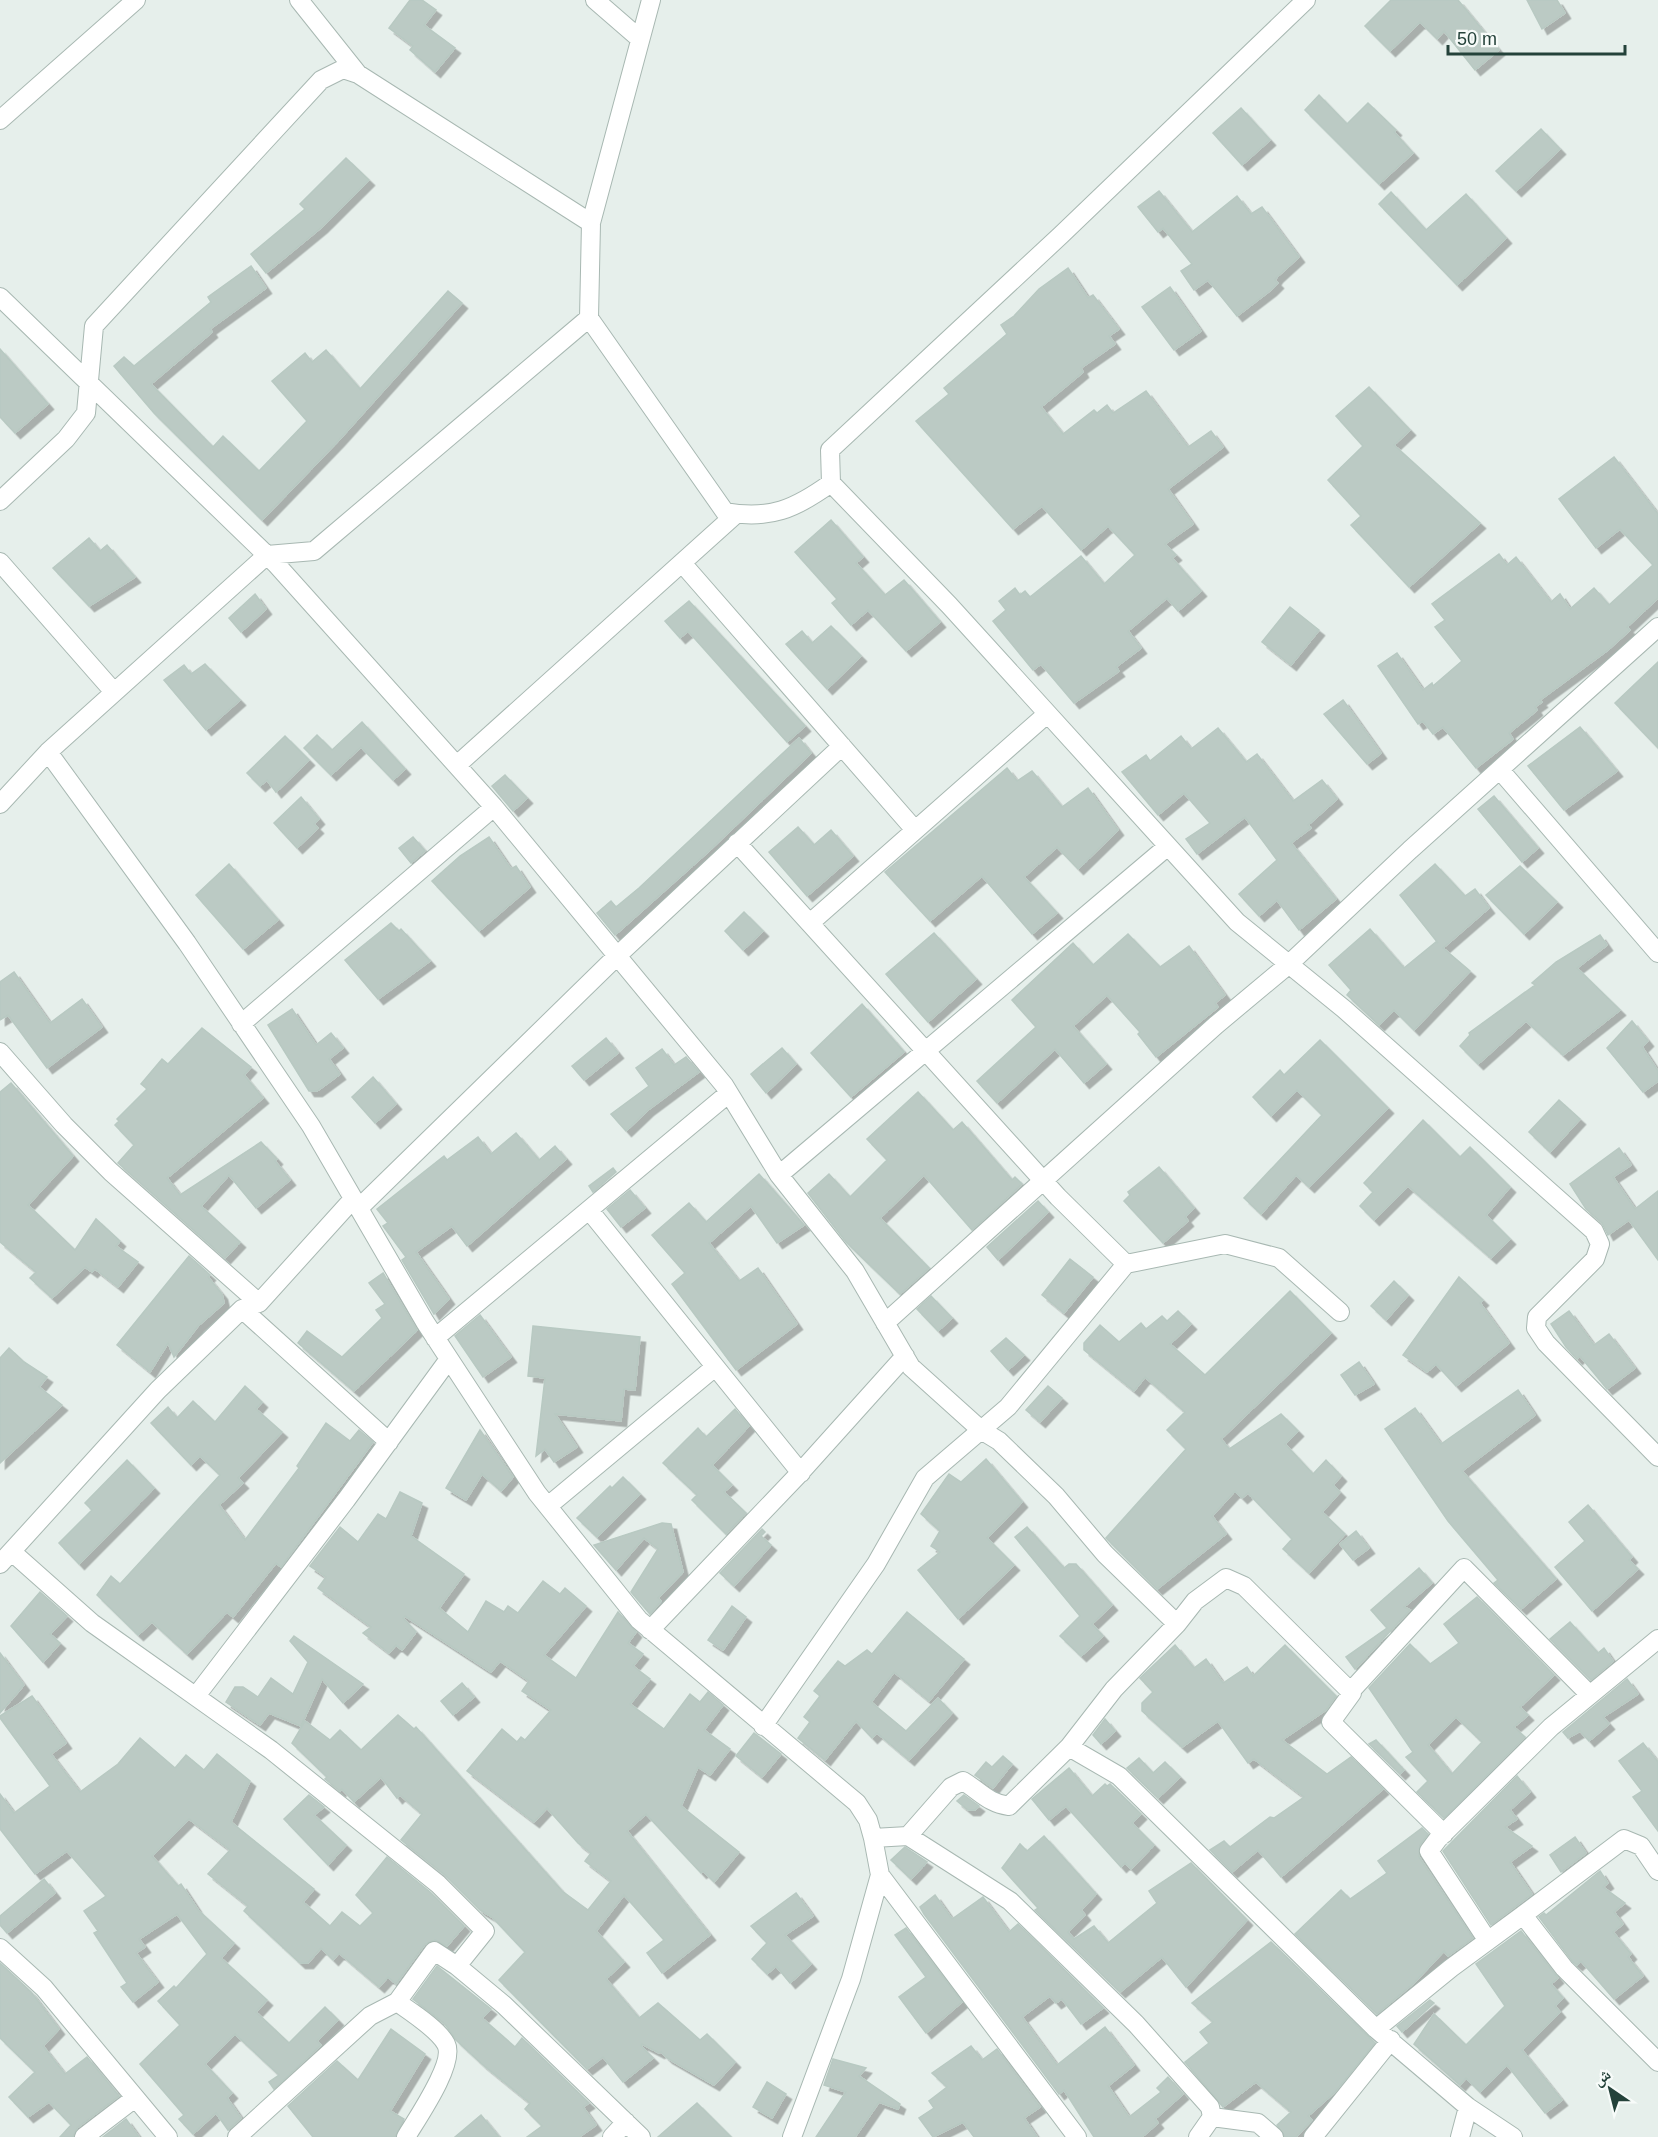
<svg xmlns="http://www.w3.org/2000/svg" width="1658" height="2137" font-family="Arial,'Noto Naskh Arabic',sans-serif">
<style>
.building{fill:#bbcac4;stroke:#b8c9c2;stroke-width:1.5;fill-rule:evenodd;filter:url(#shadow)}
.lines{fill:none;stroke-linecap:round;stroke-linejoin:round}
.street-casing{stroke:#a8b8b2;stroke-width:20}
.street{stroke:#fff;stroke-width:18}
</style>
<defs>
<filter id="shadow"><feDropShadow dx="5.5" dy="5.5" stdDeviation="0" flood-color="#0004"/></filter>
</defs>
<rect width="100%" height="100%" fill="#e6efeb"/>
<path class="building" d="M410 0H422L436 10 424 25 455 48 435 72 410 50 413 46 389 28Z
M1391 0H1458L1499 50 1475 70 1444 31 1437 39 1420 22 1390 51 1365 26Z
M1527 0H1557L1565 13 1542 29Z
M1319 95 1347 124 1368 103 1396 130 1394 132 1413 153 1379 184 1305 110Z
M1241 108 1270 140 1242 165 1213 133Z
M1541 129 1560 149 1516 191 1496 171Z
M346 158 369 180 322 227 266 273 251 254 305 209 300 204Z
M1159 191 1192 232 1237 196 1251 214 1262 207 1299 257 1277 277 1275 280 1278 283 1271 290 1237 316 1208 280 1194 290 1181 271 1192 264 1163 228 1158 232 1138 207Z
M1391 192 1426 230 1466 194 1506 238 1457 285 1379 204Z
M251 266 266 288 210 329 212 332 151 384 213 447 223 436 259 471 307 421 272 381 305 353 312 362 326 350 360 389 448 291 462 303 339 440 262 520 154 413 114 366 124 357 134 366 211 302 208 297Z
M1068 268 1088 298 1093 295 1119 329 1109 336 1115 344 1081 368 1083 372 1041 407 1063 434 1094 410 1097 413 1107 405 1113 413 1146 391 1188 447 1211 431 1223 447 1168 489 1193 524 1165 544 1176 555 1172 558 1201 591 1178 611 1167 598 1128 631 1141 648 1116 667 1119 671 1074 703 1041 664 1033 670 993 621 1006 610 999 601 1015 588 1020 595 1025 591 1030 597 1081 556 1104 584 1135 555 1108 526 1081 550 1042 506 1013 529 916 421 949 394 944 388 1007 334 1001 325 1014 316 1039 289Z
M1170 287 1201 331 1174 350 1142 307Z
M0 349 48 404 15 433 0 417Z
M1369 387 1410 430 1394 445 1480 523 1409 587 1351 525 1361 516 1328 480 1363 446 1336 416Z
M1614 457 1658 514V598L1627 627 1630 630 1608 650 1540 700 1542 702 1535 707 1537 710 1509 733 1513 739 1476 768 1443 727 1433 734 1423 721 1418 724 1378 666 1397 653 1423 690 1432 683 1433 686 1462 661 1435 627 1445 620 1432 604 1499 554 1507 565 1516 557 1551 602 1560 594 1570 609 1594 588 1609 605 1653 565 1620 529 1596 548 1559 499Z
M831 520 863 557 856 563 885 595 904 580 940 622 906 651 868 610 851 625 832 603 837 599 795 552Z
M89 538 100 551 107 545 135 577 89 606 53 568Z
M255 594 266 609 241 632 229 618Z
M689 601 805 726 787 742 688 631 680 638 665 621Z
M1290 607 1319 630 1291 665 1262 642Z
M831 626 861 656 827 689 786 644 802 631 812 643Z
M1658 662V748L1615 703Z
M205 664 240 700 206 730 164 680 184 665 191 674Z
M1343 700 1381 753 1367 764 1324 714Z
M362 722 405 769 393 780 361 747 331 775 304 748 317 735 332 750Z
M1580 727 1617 771 1564 810 1528 766Z
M1218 728 1246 762 1257 754 1293 801 1322 780 1337 799 1308 825 1311 828 1291 843 1336 899 1299 930 1277 900 1259 916 1239 894 1277 860 1245 817 1197 854 1186 839 1210 823 1184 793 1158 815 1122 772 1146 755 1150 761 1181 736 1191 749Z
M285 736 309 760 276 792 267 780 260 786 247 773Z
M799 738 811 753 709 851 615 935 597 913 611 901 616 907 639 888Z
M1007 768 1017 781 1032 771 1062 807 1088 788 1118 830 1078 869 1057 847 1024 877 1057 913 1032 934 982 876 930 921 885 872Z
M505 775 527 798 513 811 492 786Z
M1494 796 1538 848 1522 862 1478 809Z
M301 797 319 819 314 824 318 828 297 848 274 823Z
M798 827 814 845 831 830 853 856 807 896 769 852Z
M413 837 425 851 411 863 399 848Z
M489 837 511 869 516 866 530 887 479 931 432 881 460 856Z
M229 864 278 920 243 949 196 895Z
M1435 864 1465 896 1475 889 1489 908 1443 948 1470 971 1414 1030 1394 1010 1379 1025 1347 995 1351 990 1329 965 1370 929 1404 968 1436 942 1438 943 1400 895Z
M1520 866 1557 902 1524 934 1486 895Z
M744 912 763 931 743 950 725 931Z
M391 923 399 931 401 929 430 961 378 999 345 960Z
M934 933 976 979 928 1022 886 974Z
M1128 934 1160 967 1189 946 1225 995 1215 1003 1218 1007 1156 1057 1138 1034 1140 1032 1107 995 1073 1026 1106 1064 1084 1083 1055 1049 997 1103 977 1081 1036 1027 1012 1000 1073 943 1093 965Z
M1600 935 1607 945 1577 968 1620 1010 1563 1055 1526 1021 1478 1064 1460 1046 1470 1035 1469 1033 1535 985 1532 983 1556 962Z
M14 972 50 1023 82 999 102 1027 47 1068 8 1015 0 1020V982Z
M862 1004 904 1052 851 1097 811 1053Z
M292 1009 316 1045 331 1033 343 1048 329 1059 340 1074 317 1091H309L268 1025Z
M1632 1021 1648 1041 1642 1047 1658 1071V1081L1643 1092 1607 1048Z
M202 1028 251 1067 244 1075 263 1098 167 1178 180 1195 261 1142 277 1159 275 1161 290 1180 256 1208 229 1175 201 1206 240 1242 225 1258 118 1163 134 1145 115 1125 119 1121 117 1119 147 1089 141 1084 162 1059 168 1064Z
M606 1038 618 1053 584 1080 572 1066Z
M1320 1040 1388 1108 1309 1187 1296 1175 1261 1214 1244 1198 1322 1115 1297 1090 1271 1116 1253 1097 1280 1070 1284 1075Z
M782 1048 796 1064 766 1093 751 1074Z
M662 1049 674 1065 686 1057 699 1072 648 1110 626 1131 611 1114 649 1086 636 1068Z
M373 1077 396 1104 375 1123 352 1097Z
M11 1083 73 1156 28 1205 75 1250 96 1219 120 1241 116 1246 138 1262 118 1287 95 1269 92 1272 85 1267 52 1298 30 1278 36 1272 0 1242V1092Z
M918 1092 953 1130 962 1122 1012 1180 1015 1177 1022 1184 972 1230 924 1175 880 1218 929 1268 900 1294 846 1242 808 1193 829 1174 850 1197 887 1160 867 1139Z
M1559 1100 1580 1119 1550 1152 1529 1132Z
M1423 1120 1460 1157 1470 1147 1510 1187 1486 1215 1510 1239 1491 1258 1408 1186 1374 1220 1360 1206 1373 1192 1364 1183Z
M516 1133 539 1160 555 1146 566 1159 467 1246 452 1226 416 1252 449 1299 434 1314 402 1260 406 1257 383 1226 388 1223 377 1209 444 1156 447 1160 478 1137 491 1154Z
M1619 1148 1631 1165 1613 1177 1635 1209 1658 1191V1260L1629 1220 1608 1235 1602 1223 1586 1209 1570 1184Z
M1159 1167 1194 1208 1185 1217 1188 1221 1163 1243 1124 1201 1130 1195 1128 1192Z
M613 1168 616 1172 593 1192 589 1186Z
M759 1174 804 1225 777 1243 751 1206 709 1243 739 1281 758 1268 797 1324 736 1370 672 1284 685 1273 652 1235 689 1203 706 1222Z
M630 1190 645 1208 621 1227 607 1209Z
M1038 1201 1048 1212 998 1260 987 1247Z
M189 1256 210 1275 208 1277 222 1294 224 1303 198 1326 174 1357 168 1343 150 1372 117 1345Z
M1070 1259 1093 1277 1064 1313 1042 1295Z
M383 1273 417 1330 354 1391 298 1343 307 1331 342 1357 382 1318 376 1310 385 1304 369 1283Z
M1459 1277 1483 1300 1480 1303 1509 1343 1456 1386 1436 1364 1427 1372 1403 1355Z
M1394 1281 1408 1295 1386 1320 1371 1306Z
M1290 1291 1331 1333 1221 1439 1229 1449 1281 1414 1298 1431 1285 1444 1313 1474 1326 1460 1341 1476 1333 1485 1340 1492 1322 1512 1345 1534 1309 1573 1283 1549 1292 1539 1248 1493 1242 1498 1235 1491 1212 1516 1226 1534 1157 1589 1106 1538 1186 1449 1167 1430 1185 1412 1145 1377 1134 1391 1084 1350V1343L1100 1325 1119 1342 1141 1323 1146 1329 1162 1316 1167 1321 1178 1311 1191 1324 1170 1344 1205 1375Z
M931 1296 952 1318 938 1331 917 1309Z
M1569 1311 1594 1345 1609 1334 1635 1368 1607 1389 1580 1356 1577 1359 1566 1347 1551 1324Z
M480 1315 511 1357 483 1377 455 1336Z
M533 1326 640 1337 635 1390 624 1389 621 1421 555 1414 577 1447 554 1462 545 1449 536 1456 545 1378 528 1376Z
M1006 1338 1024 1355 1008 1370 991 1351Z
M9 1348 24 1362 47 1377 39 1387 62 1405 0 1463V1358Z
M1359 1362 1374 1384 1355 1395 1341 1375Z
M245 1386 262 1402 256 1409 282 1432 238 1478 243 1483 219 1505 245 1540 299 1468 297 1466 326 1423 350 1441 359 1430 373 1442 281 1567 276 1563 233 1617 227 1612 187 1654 152 1622 138 1635 97 1595 111 1576 120 1584 220 1475 200 1456 191 1465 151 1423 168 1407 177 1418 193 1401 215 1422Z
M1048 1386 1062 1398 1040 1422 1026 1410Z
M1518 1390 1535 1415 1462 1471 1556 1579 1521 1609 1494 1583 1498 1580 1448 1521 1385 1429 1415 1408 1441 1444Z
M735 1409 749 1426 712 1465 732 1485 724 1492 746 1513 726 1534 692 1500 697 1495 663 1463 698 1428 706 1437Z
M480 1430 513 1477 501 1491 482 1474 466 1500 446 1488Z
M986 1459 1022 1502 987 1538 1014 1565 958 1619 918 1570 940 1552 931 1546 940 1531 921 1514 949 1474 961 1482Z
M127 1460 154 1488 79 1564 59 1543 92 1510 85 1503Z
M623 1477 640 1494 597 1537 577 1518 610 1486 612 1488Z
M400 1492 422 1503 411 1536 464 1574 439 1608 468 1632 486 1601 504 1612 508 1606 518 1613 543 1581 560 1594 565 1588 586 1606 544 1655 576 1678 618 1612 636 1632 628 1643 643 1654 633 1666 650 1679 630 1704 664 1729 690 1694 700 1702 708 1692 723 1705 704 1730 730 1749 710 1775 698 1767 681 1806 739 1852 714 1882 703 1871 701 1873 646 1814 627 1831 710 1935 662 1973 647 1953 664 1940 624 1895 596 1931 624 1962 606 1979 639 2018 658 2003 700 2040 707 2034 735 2062 714 2085 667 2058 661 2052 659 2053 642 2044 641 2046 653 2058 623 2082 603 2057 587 2069 499 1980 525 1952 492 1917 480 1910 445 1875 401 1840 422 1814 400 1795 397 1798 381 1777 354 1802 342 1789 340 1791 325 1779 327 1777 292 1743 305 1721 330 1740 340 1730 361 1750 398 1715 414 1729 416 1727 562 1891 588 1910 611 1881 585 1861 591 1853 578 1843 547 1808 534 1822 467 1771 502 1729 517 1742 521 1737 525 1740 551 1710 522 1691 529 1681 500 1661 491 1672 405 1616 403 1618 416 1632 402 1650 396 1645 389 1653 363 1633 371 1627 318 1588 326 1577 310 1566 340 1527 358 1542 378 1514 386 1519Z
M1588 1505 1632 1557 1629 1560 1638 1569 1592 1611 1555 1567 1585 1541 1569 1522Z
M662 1523 671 1524 683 1572 658 1598 661 1601 650 1614 631 1592 658 1549 644 1538 616 1570 594 1545Z
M1027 1527 1064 1568 1069 1564H1076L1112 1605 1092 1624 1103 1636 1081 1656 1060 1636 1080 1616 1015 1537Z
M762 1529 765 1532 761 1536 771 1545 734 1586 720 1573Z
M1356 1531 1369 1548 1353 1560 1340 1544Z
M1419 1568 1432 1583 1404 1607 1410 1610 1355 1669 1346 1657 1387 1628 1371 1610Z
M40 1592 67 1616 50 1634 60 1643 43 1662 11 1626Z
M1477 1597 1554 1675 1520 1707 1528 1715 1514 1727 1525 1737 1444 1818 1417 1792 1428 1781 1406 1757 1413 1752 1369 1688 1410 1644 1430 1664 1459 1643 1444 1624ZM1456 1717 1482 1742 1452 1774 1428 1745Z
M732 1606 746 1617 723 1650 708 1640Z
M907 1612 964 1659 929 1701 894 1672 871 1702 906 1731 938 1698 952 1713 909 1760 877 1733 872 1738 856 1721 825 1760 798 1738 810 1722 804 1717 820 1696 814 1691 838 1661 845 1666 867 1650 872 1654Z
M1570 1622 1598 1653 1604 1648 1613 1661 1591 1680 1550 1639Z
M294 1636 363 1684 343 1703 322 1679 301 1726 269 1713 260 1725 226 1702 235 1687H243L258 1697 271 1678 293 1694 308 1662 290 1641Z
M1175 1645 1194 1668 1206 1659 1223 1683 1247 1667 1253 1676 1285 1645 1336 1696 1326 1710 1282 1740 1327 1774 1351 1757 1383 1789 1281 1877 1258 1850 1232 1872 1210 1850 1224 1841 1230 1847 1270 1817 1274 1818 1304 1797 1254 1759 1248 1763 1218 1721 1182 1747 1142 1711V1703L1153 1692 1140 1678Z
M0 1653 24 1685 0 1713Z
M1627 1679 1638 1694 1603 1717 1609 1724 1589 1741 1580 1731 1568 1738 1563 1732Z
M462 1683 474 1697 453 1715 441 1701Z
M32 1696 66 1743 51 1754 80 1792 118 1764 140 1738 175 1768 186 1755 204 1770 217 1754 250 1781 231 1822 314 1889 303 1902 330 1926 342 1912 360 1926 373 1913 356 1895 387 1857 430 1892 464 1926 447 1946 435 1940 425 1944 396 1984 388 1977 379 1987 339 1953 333 1960 321 1948 308 1963H300L244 1911 248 1906 208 1874 230 1850 189 1819 152 1856 178 1886 181 1884 198 1910 234 1943 221 1958 267 2000 256 2012 289 2043 325 2007 338 2020 317 2041 321 2045 274 2089 269 2082 279 2075 235 2034 205 2064 232 2093 227 2098 241 2118 228 2130 216 2113 193 2134 179 2119 184 2115 140 2064 180 2025 158 2001 174 1986 176 1988 207 1954 177 1914 139 1939 145 1947 136 1953 158 1982 133 2002 121 1987 127 1983 94 1933 98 1931 84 1911 106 1896 67 1851 35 1874 0 1829V1794L14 1813 50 1786 0 1718V1716Z
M1105 1719 1115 1731 1101 1744 1093 1735Z
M754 1733 781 1754 762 1777 736 1756Z
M1376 1740 1404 1770 1400 1774 1369 1744Z
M1643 1743 1658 1762V1831L1633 1797 1642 1791 1619 1761Z
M1003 1756 1012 1764 993 1788 975 1775 986 1762 992 1767Z
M1139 1758 1153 1773 1165 1762 1180 1777 1158 1798 1127 1768Z
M1069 1768 1092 1796 1105 1784 1107 1786 1110 1784 1141 1814 1132 1823 1154 1845 1131 1869 1125 1863 1121 1867 1066 1806 1049 1820 1032 1799Z
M1517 1776 1530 1792 1510 1810 1517 1819 1505 1827 1532 1846 1510 1862 1532 1894 1491 1925 1443 1851Z
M309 1795 324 1807 314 1815 346 1845 328 1865 284 1819Z
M964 1795 979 1806 975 1810H968L957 1801Z
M1422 1828 1428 1834 1420 1845 1419 1857 1473 1938 1448 1956 1444 1951 1414 1983 1377 2014 1295 1934 1341 1890 1350 1899 1387 1873 1378 1861Z
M1044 1836 1096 1894 1081 1910 1085 1915 1068 1932 1074 1939 1094 1926 1108 1943 1157 1903 1149 1891 1191 1863 1247 1920 1186 1987 1162 1957 1120 1992 1035 1910 1038 1908 1002 1868 1020 1844 1027 1851Z
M1575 1837 1586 1853 1561 1872 1550 1855Z
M905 1847 927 1862 911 1879 891 1860Z
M1600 1871 1608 1883 1603 1887 1625 1903 1614 1912 1623 1924 1613 1932 1631 1954 1628 1957 1643 1976 1614 1999 1581 1961 1577 1965 1572 1961 1539 1917 1544 1913 1546 1915Z
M44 1879 55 1893 7 1933 0 1925V1916Z
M796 1893 813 1916 785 1935 811 1964 790 1983 776 1966 767 1974 752 1959 767 1943 751 1926Z
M935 1895 952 1919 983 1897 1009 1932 1018 1924 1103 2008 1081 2024 1062 1999 1056 2003 1050 1996 1022 2017 1057 2065 1105 2027 1134 2065 1108 2086 1129 2117 1161 2092 1157 2088 1168 2077 1183 2094 1155 2119 1158 2123 1142 2137H1094L1064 2090 1059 2094 924 1914 920 1907Z
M906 1928 962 2002 926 2033 899 1997 926 1977 895 1935Z
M1521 1931 1558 1978 1551 1984 1563 1998 1555 2006 1560 2012 1522 2050 1562 2100 1545 2113 1507 2065 1480 2092 1466 2078 1460 2085 1414 2044 1434 2014 1466 2045 1505 2006 1476 1964Z
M1271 1942 1375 2043 1335 2092 1308 2116 1312 2120 1296 2137H1285L1277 2125 1291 2112 1256 2082 1223 2107 1185 2062 1209 2043 1200 2032 1213 2022 1192 2003Z
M0 1963 31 1992 59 2029 43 2046 65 2074 87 2057 119 2096 77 2128 73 2137H60L71 2125 49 2102 28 2117 9 2097 35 2072 0 2038Z
M437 1966 491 2009 482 2018 515 2047 522 2038 587 2101 589 2103 583 2107 596 2125 579 2137H527L542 2126 525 2109 530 2103 482 2064 456 2040 445 2024 413 1999Z
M1430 2000 1434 2003 1402 2032 1397 2026Z
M391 2029 425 2054 390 2111 404 2119 395 2137H313L288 2106 337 2061 358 2080Z
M971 2046 982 2060 997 2049 1040 2107 1024 2118 1037 2137H974L963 2122 933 2137 919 2118 934 2108 929 2101 947 2087 932 2073Z
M833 2059 866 2068 859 2076 900 2104 898 2109 879 2102 855 2137H816L846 2092 824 2085Z
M767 2082 786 2094 772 2118 753 2107Z
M697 2103 731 2137H658Z
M481 2115 499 2137H455Z
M126 2119 139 2137H103Z"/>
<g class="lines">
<g class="street-casing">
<path id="street" d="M299 0 358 74
M595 0 640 39
M0 120 136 0
M0 297 276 564 494 807 724 1085 779 1175 855 1271 911 1367 981 1430 999 1441 1056 1496 1105 1554 1177 1624 1195 1601 1226 1578 1244 1586 1352 1693 1331 1722 1444 1834
M589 318 725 512C770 520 795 509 831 483L949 605 1237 922 1344 1009 1594 1231 1600 1244 1595 1259 1537 1317 1536 1328 1546 1343 1658 1457
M831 483 830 450 1061 235 1306 0
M0 501 66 439 86 413 94 326 321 80 343 69 358 74 591 223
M0 562 114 692
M682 563 915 830
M48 752 187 943 311 1126 425 1322 537 1493 639 1620 857 1803 868 1820 873 1838 880 1875 851 1979 792 2137
M457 765 736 514
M1500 770 1658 953
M0 804 48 752 267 555 314 551 589 318 591 223 651 0
M737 843 1058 1197 1126 1264
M810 923 1047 714
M241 1024 494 807
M0 1052 64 1125 111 1172 259 1303
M779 1175 1168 846
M359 1208 617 956 842 746
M589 1210 801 1473
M242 1309 389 1442
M885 1323 1216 1025 1288 965 1410 850 1658 627
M435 1338 729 1093
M548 1506 715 1367
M12 1552 92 1623 271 1750 438 1884 485 1931 457 1966 504 2005 641 2137
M0 1564 158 1390 242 1309 259 1303 353 1199
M650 1630 798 1475 905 1356
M1350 1692 1464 1568 1590 1695
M196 1696 346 1500 449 1359
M763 1726 876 1564 925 1478 1008 1407 1126 1264 1225 1244 1279 1258 1340 1312
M1069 1747 1114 1689 1177 1624
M908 1836 1010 1901 1136 2024 1210 2107 1212 2117 1198 2137
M873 1838 908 1836 951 1787 963 1781C981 1792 988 1803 1009 1806L1069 1747 1119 1776 1376 2029 1468 2107 1513 2137
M880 1875 1077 2137
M1523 1915 1624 1839 1641 1846 1658 1871
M1488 1941 1429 1851 1438 1839 1551 1727 1658 1639
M0 1948 44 1988 168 2137
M397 2002C411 2012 438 2029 446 2044 456 2063 416 2120 406 2137
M1376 2029 1451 1968 1523 1915 1564 1968 1658 2062
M1212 2117 1258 2123 1274 2137
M84 2137 135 2098
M237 2137 370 2016 397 2002 434 1951 457 1966
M612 2137 626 2122
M1313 2137 1391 2040
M1460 2137 1468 2107"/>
</g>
<use href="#street" class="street"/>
</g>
<g transform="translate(1610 2089) rotate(325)" stroke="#f7fbf9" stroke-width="4.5" paint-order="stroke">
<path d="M0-4.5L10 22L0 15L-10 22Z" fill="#24423a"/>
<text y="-9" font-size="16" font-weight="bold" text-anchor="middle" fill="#24423a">ش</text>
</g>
<path d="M1448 45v9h177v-9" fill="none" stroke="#24423a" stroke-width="3"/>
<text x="1457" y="45" font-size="18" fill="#24423a" stroke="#f7fbf9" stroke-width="4.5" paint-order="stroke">50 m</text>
</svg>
